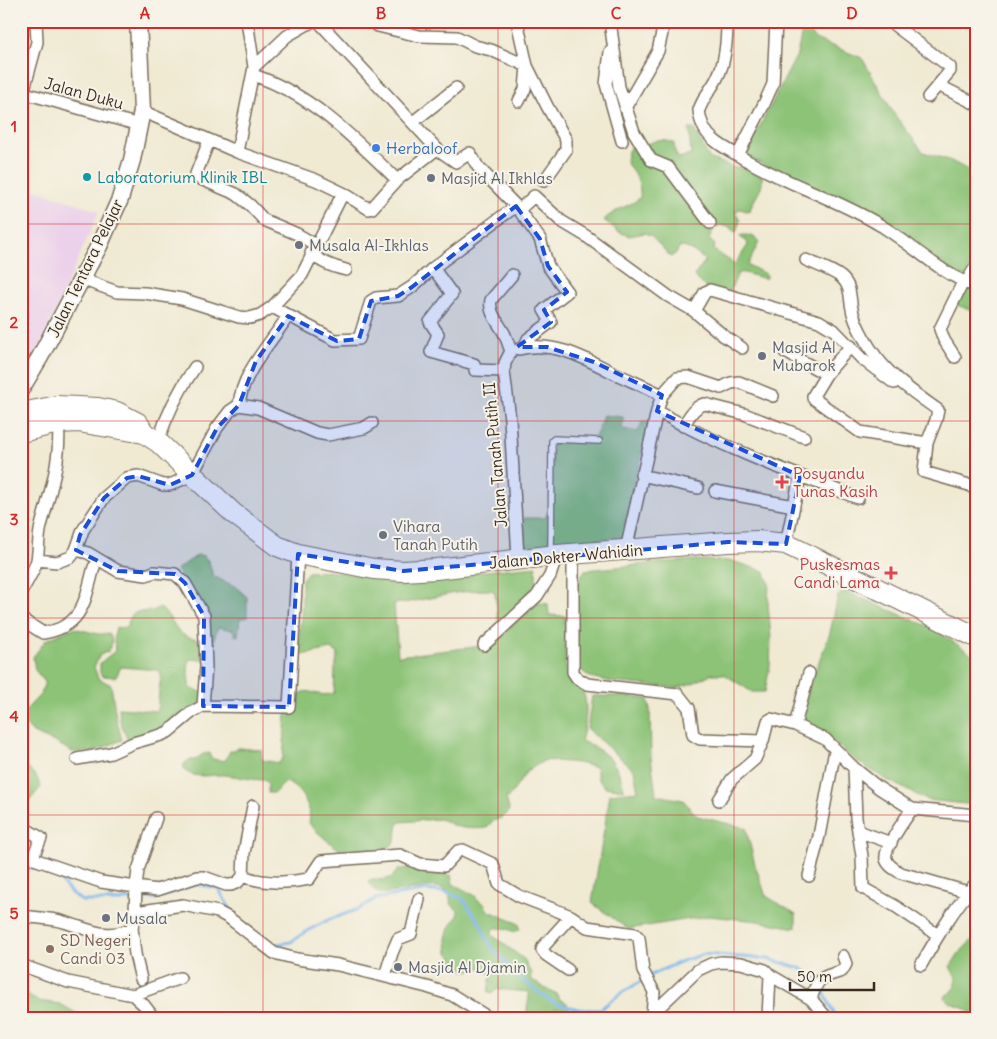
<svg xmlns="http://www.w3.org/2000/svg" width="997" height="1039" font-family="Delius,sans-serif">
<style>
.built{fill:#ecd1ea}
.green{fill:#8cc377;stroke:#64764a}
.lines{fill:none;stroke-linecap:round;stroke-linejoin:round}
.stream{stroke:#7bb5ec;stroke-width:3}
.lane-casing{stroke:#7a6d5d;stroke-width:8}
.street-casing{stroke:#7a6d5d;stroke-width:14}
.secondary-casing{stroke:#7a6d5d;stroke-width:19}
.highway-casing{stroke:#7a6d5d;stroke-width:22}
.lane{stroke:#fff;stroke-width:5.5}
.street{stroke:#fff;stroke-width:11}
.secondary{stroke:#fff;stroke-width:16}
.highway{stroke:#fff;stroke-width:20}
.marked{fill:#1d4ed8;fill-opacity:0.2;stroke:#1d4ed8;stroke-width:4;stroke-dasharray:10 6;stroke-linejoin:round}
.grid{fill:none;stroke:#d62828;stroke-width:1;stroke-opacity:0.55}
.shop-dot{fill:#3f7fe0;stroke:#f7f3e8;stroke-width:2}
.culture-dot{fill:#0f9aa8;stroke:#f7f3e8;stroke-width:2}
.worship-dot{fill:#6b7280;stroke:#f7f3e8;stroke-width:2}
.health-dot{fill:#e0444e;stroke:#f7f3e8;stroke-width:2}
.education-dot{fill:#8d6e63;stroke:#f7f3e8;stroke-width:2}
.labels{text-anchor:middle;stroke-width:4;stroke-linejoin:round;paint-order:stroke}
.street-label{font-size:16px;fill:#3b2a1e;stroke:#f7f3e8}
.shop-label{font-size:16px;fill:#366cbe;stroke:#f7f3e8;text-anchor:start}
.culture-label{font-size:16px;fill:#0d838f;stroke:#f7f3e8;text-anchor:start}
.worship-label{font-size:16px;fill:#5b616d;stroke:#f7f3e8;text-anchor:start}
.health-label{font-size:16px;fill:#be3a42;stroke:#f7f3e8;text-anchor:start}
.education-label{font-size:16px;fill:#785e54;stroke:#f7f3e8;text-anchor:start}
.neatline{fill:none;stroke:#d62828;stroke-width:2}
.grid-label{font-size:16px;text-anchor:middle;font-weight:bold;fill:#d62828}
</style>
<rect width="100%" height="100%" fill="#f7f3e8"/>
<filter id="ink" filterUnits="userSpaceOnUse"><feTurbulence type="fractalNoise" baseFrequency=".02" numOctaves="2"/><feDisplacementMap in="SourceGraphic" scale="10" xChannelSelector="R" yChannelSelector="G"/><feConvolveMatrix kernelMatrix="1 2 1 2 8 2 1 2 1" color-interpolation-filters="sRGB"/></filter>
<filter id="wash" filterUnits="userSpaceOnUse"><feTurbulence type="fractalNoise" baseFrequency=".0096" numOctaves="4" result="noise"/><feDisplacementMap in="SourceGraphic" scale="20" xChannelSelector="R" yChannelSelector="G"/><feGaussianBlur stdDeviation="1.12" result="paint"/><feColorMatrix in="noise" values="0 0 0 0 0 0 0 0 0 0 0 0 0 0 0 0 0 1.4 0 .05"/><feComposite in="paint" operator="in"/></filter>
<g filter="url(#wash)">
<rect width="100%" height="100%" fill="#f0ead3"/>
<path class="built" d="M21 185 99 211 21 390Z"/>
<path class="green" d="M804 22 815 39 862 58 894 114 923 152 949 160 976 174V277L958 276 922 249 745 155 797 55Z
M689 129H694L709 158 732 167 744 169 762 176C764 190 754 197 750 210L747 211 740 209 735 211 740 220 736 233 729 227 720 225 714 228 709 239 715 245 713 250 735 264 748 245 747 242 739 236C746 234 755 235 759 242L748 265 767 275V278C757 279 747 271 738 273L729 294 707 289 694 276 705 261C699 254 688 246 679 247L676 253 671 257 651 236 645 233 629 236 619 232 604 220C615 209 628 207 640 198 641 188 638 178 632 170 631 168 627 165 627 163 624 156 631 145 635 140L645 146C652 140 665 139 674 143L675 152 678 158 691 155Z
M963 286 976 289V312L957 305Z
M603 415 622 417 624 418 622 428 623 429 638 432 642 422 648 423 649 426 638 470 635 476 623 537 527 549 524 537V518H545L550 508 553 440 593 439 598 431Z
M198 555 204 556 209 562 213 576 236 587 247 597V618H240L238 636 234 635V630L218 627C217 631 215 635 214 640 213 648 216 653 209 660L190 659 188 662 189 684 192 689 204 693 205 699 187 712 172 718 166 729 127 739 120 720 119 708 157 711 161 675 159 670 121 667 116 677 102 676 100 672V663L115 651 114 635 116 628 127 627 130 616 137 612 153 611 159 607C179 622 172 639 204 640L207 613 176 570Z
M696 560 732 561 764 571 769 583 768 604 771 639 770 665 765 692H752L724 674H711L693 683 676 688 612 682 590 677 577 667 576 585 585 570C622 567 659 562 696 560Z
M536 566V589L503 621 498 620 495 592 491 590C458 589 426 601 394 604L398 656 491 645 538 603 548 604 549 615 565 616V663L568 679C572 682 577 685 581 689 590 700 585 728 581 741 607 752 618 762 624 790L605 787 598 779 596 767 578 763 545 760 527 771 510 796 506 798 509 809 508 813 503 817 493 821 486 828C476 829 465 829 455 826 449 824 446 820 439 819L400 822C395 828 398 834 395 841 388 854 359 854 346 855 335 846 316 833 309 823 313 807 300 788 286 782L274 793H268V783L264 780C250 780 239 776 225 775 211 774 196 780 184 770V764L189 760H195L203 754 210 753V757L213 759 225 761 230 751 239 748 261 750 262 760 279 763 283 758 286 714 292 712C301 675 312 701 334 693L335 669 338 653 331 649 297 656 302 607V579L308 572 326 571 394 580Z
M844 591 930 627 976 657V805L927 800 887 780 858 762 802 716 810 685 830 633 838 596Z
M73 628 98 634H110L112 642 109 651 100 655 94 667 98 678 111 685 116 718 122 740 92 752H72L57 743 33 733 21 721V715L40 695 45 682 35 670 33 657 46 640Z
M592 696H622L648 699 650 709 651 758 656 795 683 800 697 816 746 828 755 865 766 896 796 914V928L758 921 709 916 628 929 592 903 610 794 638 791 634 770 587 729Z
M21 762 36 776 41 787 30 800 25 799 21 796Z
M417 868 438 874 451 875 453 884 474 895 478 900 485 904 487 910 519 924 520 929C514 934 512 930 506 929 503 928 499 928 495 928L492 931V935L525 960 527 967 532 973 530 977 532 980 551 992 556 993 559 999 567 1003 568 1010 555 1008 550 1015 545 1013 539 1018 528 1016C525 1008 530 1000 529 992L496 989 492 994 488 992 491 975 480 968 465 971 453 964V958L448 953 447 939 449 929 452 922 458 916V911C456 909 454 907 452 905 449 900 451 892 444 889 432 884 413 889 401 891 385 893 378 899 368 881L373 879 384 880 392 877 399 869Z
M976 934V998L974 1012H969C959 1003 952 1007 944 997L954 990 956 977 950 967 959 953 975 937Z
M21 993 39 1001 60 1004 85 1018H21Z"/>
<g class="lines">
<path class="stream" d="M21 867 52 871 71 893 82 901H120L132 899
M138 898H157L195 884 218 888 235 917
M270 944 272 945 291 942 307 931 328 920 359 909 375 899 426 890 444 892 462 898 480 923 491 947 518 976 539 993 555 1003 578 1009 599 1010 620 994 655 973 685 960 705 954 768 959 800 968 817 979
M820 984 836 1018"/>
</g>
</g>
<g filter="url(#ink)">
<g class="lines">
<g class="lane-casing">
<path id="lane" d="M963 282 976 261
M551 551 552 441 554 439 599 441"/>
</g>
<g class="street-casing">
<path id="street" d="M247 21 254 67
M318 21 437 149 456 162 470 153 478 167 516 206 540 239 548 266 567 292 544 310 551 322 528 339 524 348
M372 21 378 26 419 36 457 37 475 46 491 50 527 66 525 89 519 101
M517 21 527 66 547 106 566 140V150L544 181
M610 21 619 87 634 132 651 160 668 167 710 223
M727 21C727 38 726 60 718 76 713 88 704 95 699 110 700 122 704 132 714 140 723 148 735 153 746 160 789 185 837 199 880 225 912 244 941 275 976 286
M889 21 950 67V71L928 97
M21 22 29 21
M610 52 606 84 622 141
M253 75C311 94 354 138 397 180
M938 85 976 104
M21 92 139 125
M23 93 37 42 36 21
M625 108 658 51 662 33V21
M142 111 237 152 316 180 343 193 369 209 372 208 397 180 437 149
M413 122 456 88
M209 141 196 174V177L236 194 250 205 264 220 297 234 316 245
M237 152 254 67 287 36 313 21
M738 155 764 104 773 84 776 21
M519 210 534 196 561 221 586 236 668 296 694 311 724 336 742 348
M311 253C321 263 333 267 346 270
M806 260C817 265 832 270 841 277 852 287 849 296 852 309 854 321 863 337 870 348 887 375 913 392 938 410L936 420 927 443 924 472 969 485 976 490
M433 268 452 294 430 322 438 334 431 352 474 364 475 370 504 371
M81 279 117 292 145 293 182 299 239 317 250 318 260 315 272 307 302 275 343 193
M272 307 335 340 359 339 371 301 376 298 398 296 412 287 433 268 516 206
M694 311 705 292 710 290 819 321 834 330 862 359 894 383
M851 346 827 373 813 396V398L860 432 927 443
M519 349C551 341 581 356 608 370 626 379 644 386 662 395
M511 351 505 363 504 371 510 419 518 558
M511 351C509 346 507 340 505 335 500 324 488 313 491 300L512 275
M785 352 826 374
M955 357 944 340 940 329 963 282
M239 405C242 372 271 343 288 316
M657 411C721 447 789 472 858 498
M683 426C689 417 694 406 705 404L744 414 804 437
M158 442C166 416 179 390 195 367
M641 475 698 488
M715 491 794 506
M786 544 800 476
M76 550 88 553 118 571 146 575 154 572 175 574 185 583 204 616 206 667 203 706
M626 550 657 411 662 395 677 378 688 377 721 388 731 383 739 382 773 396
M573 554V672L577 678 587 684 678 694 689 708 693 735 700 739 763 741 768 721 771 719 795 725 825 739 854 768 879 788 912 809 976 815
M37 560 57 562 71 557 76 550 83 530 104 498 127 478 138 476 163 485H170L192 475 217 428 230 411 239 405 258 408 317 433 328 435 364 428 372 423
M21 592C27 582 34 571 37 560 39 549 38 537 41 526 50 492 62 458 58 423
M21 619 43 633C83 627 85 600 94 567
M484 645 537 596 550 576 557 555
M795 725 809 673
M77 759 111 753 133 743 161 735 168 732 192 712 203 706 289 707 298 554
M854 768 856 818 862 856 863 888 895 906 938 935
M719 800 732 779 755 759 763 741
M912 809C906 818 883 849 886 859 888 866 896 870 901 873L968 892
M21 826 41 838 33 857 34 859 101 882 157 890 197 877H204L226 885H231L238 882 243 876 244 853 253 806
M858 831 891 843
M243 876C263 884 288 883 309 879L321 861 400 855 420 864 444 866 458 851 463 850 493 864 499 884 519 896 571 916
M809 876 819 836 835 750
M135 912 183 905 218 912 229 918 274 953 297 959 338 965 427 987 452 995 489 1018
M21 916C35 918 51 918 64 922 89 929 107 941 132 928
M21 965 68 982 133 995 144 1005 154 1018
M921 965C937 937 954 908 976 883
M568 970 546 955 542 950 543 947 571 916 587 927 635 934 639 938 643 971 654 992 652 1014 664 1018
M385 976 392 953 398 939 411 934 419 899
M141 979 135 954 132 928 135 912 136 887 138 870 156 818
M133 995 180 978
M811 999C818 977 820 978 842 971L846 964 843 956
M650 1016 698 970 711 964 721 962 741 963 765 970 770 975 811 999 827 1018
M768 1018 770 975"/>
</g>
<g class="secondary-casing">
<path id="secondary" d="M21 389 40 357 99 246 120 199 132 160 142 111 138 21"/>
</g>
<g class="highway-casing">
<path id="highway" d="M21 413 57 406 98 408 117 412 138 423 144 433 158 442 233 513 277 546 298 554 374 569 403 571 436 569 557 555 728 542 758 541 786 544 976 637
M21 432 58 423 78 422 144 433"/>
</g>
<use href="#lane" class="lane"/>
<use href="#street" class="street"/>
<use href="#secondary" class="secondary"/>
<use href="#highway" class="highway"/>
</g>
</g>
<path class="marked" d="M516 206 540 239 548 266 567 292 544 310 551 322 517 347H547L594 362 662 395 657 411 800 476 786 544 728 542 403 571 298 554 289 707 203 706 204 616 185 583 175 574 118 571 76 550 80 535 104 498 127 478 138 476 170 485 192 475 217 428 239 405 256 361 288 316 337 341 359 339 371 301 398 296 412 287Z"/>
<path class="grid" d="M263 21V1018M498 21V1018M734 21V1018M21 224H976M21 421H976M21 618H976M21 815H976"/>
<circle class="shop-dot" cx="376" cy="148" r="5"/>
<circle class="culture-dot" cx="87" cy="177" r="5"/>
<g class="worship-dot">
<circle cx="431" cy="178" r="5"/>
<circle cx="299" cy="245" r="5"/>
<circle cx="762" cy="356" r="5"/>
<circle cx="383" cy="535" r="5"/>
<circle cx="106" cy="918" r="5"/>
<circle cx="398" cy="967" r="5"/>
</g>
<g class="health-dot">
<path d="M779.5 474.5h5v5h5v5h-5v5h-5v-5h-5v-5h5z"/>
<path d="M888.5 565.5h5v5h5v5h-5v5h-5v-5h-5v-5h5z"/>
</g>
<circle class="education-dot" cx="50" cy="949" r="5"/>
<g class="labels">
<g class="street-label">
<text transform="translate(84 93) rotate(15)" y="6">Jalan Duku</text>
<text transform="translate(85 268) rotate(-64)" y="6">Jalan Tentara Pelajar</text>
<text transform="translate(495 455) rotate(-95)" y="6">Jalan Tanah Putih II</text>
<text transform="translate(566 556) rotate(-5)" y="6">Jalan Dokter Wahidin</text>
</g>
<g class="shop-label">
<text x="386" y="154">Herbaloof</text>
</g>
<g class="culture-label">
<text x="97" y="183">Laboratorium Klinik IBL</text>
</g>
<g class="worship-label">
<text x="441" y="184">Masjid Al Ikhlas</text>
<text x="309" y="251">Musala Al-Ikhlas</text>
<text x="772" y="353">Masjid Al<tspan x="772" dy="18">Mubarok</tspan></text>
<text x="393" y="532">Vihara<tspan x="393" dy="18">Tanah Putih</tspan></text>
<text x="116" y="924">Musala</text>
<text x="408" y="973">Masjid Al Djamin</text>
</g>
<g class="health-label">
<text x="793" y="479">Posyandu<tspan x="793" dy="18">Tunas Kasih</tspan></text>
<text x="880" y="570" text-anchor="end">Puskesmas<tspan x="880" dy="18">Candi Lama</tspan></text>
</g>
<g class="education-label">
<text x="60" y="946">SD Negeri<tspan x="60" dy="18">Candi 03</tspan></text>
</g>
</g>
<rect width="997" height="1039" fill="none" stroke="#f7f3e8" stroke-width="55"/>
<path d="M790 982v8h84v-8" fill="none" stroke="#3b2a1e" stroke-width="2.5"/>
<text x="797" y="982" font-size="15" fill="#3b2a1e" stroke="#f7f3e8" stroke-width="4" paint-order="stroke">50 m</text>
<rect x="28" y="28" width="942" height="984" class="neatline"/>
<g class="grid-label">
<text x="145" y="19">A</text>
<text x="381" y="19">B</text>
<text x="616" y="19">C</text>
<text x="852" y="19">D</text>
<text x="14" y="132">1</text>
<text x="14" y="328">2</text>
<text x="14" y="525">3</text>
<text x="14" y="722">4</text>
<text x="14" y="919">5</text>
</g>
</svg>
